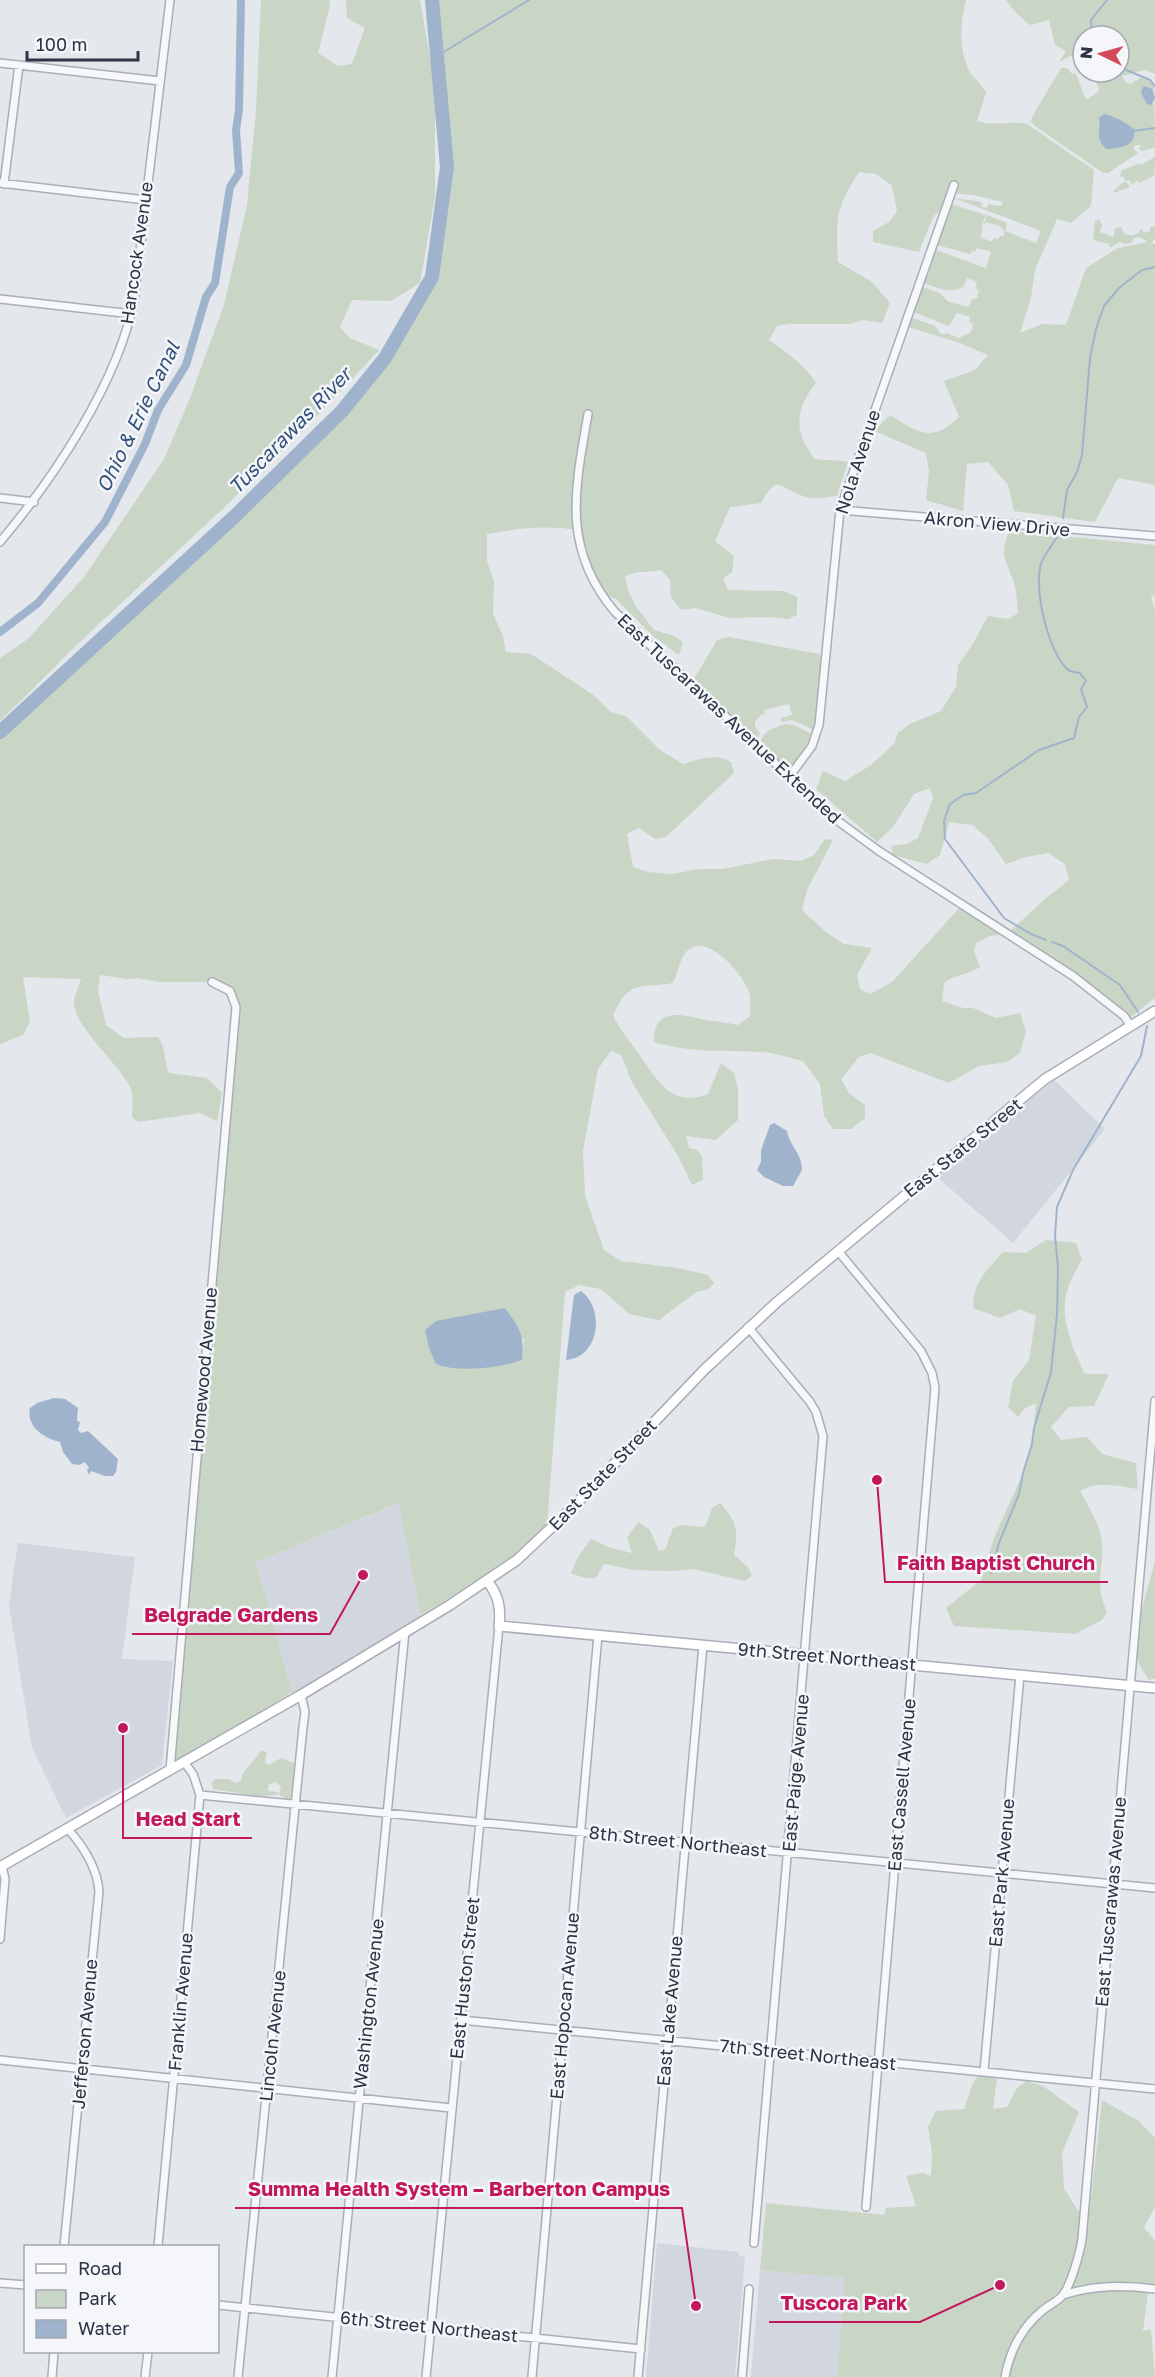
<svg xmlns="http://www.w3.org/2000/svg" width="1155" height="2377" font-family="'Golos Text',sans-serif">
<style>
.built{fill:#d2d6de}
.green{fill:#c9d6c5;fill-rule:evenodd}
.water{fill:#9fb4cc}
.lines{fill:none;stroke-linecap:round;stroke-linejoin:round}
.stream{stroke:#9fb4cc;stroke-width:2}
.canal{stroke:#9fb4cc;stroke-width:8}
.river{stroke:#9fb4cc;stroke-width:14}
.street-casing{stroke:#a9aeb7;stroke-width:10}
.secondary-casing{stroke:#a9aeb7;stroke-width:12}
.street{stroke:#f7f8fa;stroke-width:7}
.secondary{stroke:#fff;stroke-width:9}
.labels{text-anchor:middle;stroke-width:5;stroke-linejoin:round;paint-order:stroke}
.street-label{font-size:18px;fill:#2b3445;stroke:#f4f6f9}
.water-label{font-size:20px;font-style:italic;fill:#34527a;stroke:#f4f6f9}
.leader{fill:none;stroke:#c2185b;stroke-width:2}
.callout-dot{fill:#c2185b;stroke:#f4f6f9;stroke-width:2}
.callout-label{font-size:20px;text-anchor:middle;font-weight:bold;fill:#c2185b;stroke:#f4f6f9;stroke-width:5;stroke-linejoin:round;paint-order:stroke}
</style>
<rect width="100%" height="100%" fill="#e4e7ec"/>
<path class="built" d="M1054 1080 1105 1129 1013 1243 936 1176Z
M400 1503 421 1622 294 1699 256 1562Z
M18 1543 135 1557 122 1659 173 1661 162 1765 66 1818 32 1748 9 1605Z
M657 2243 739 2252V2256L745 2257 735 2377H646Z
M760 2270 846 2278 837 2377H751Z"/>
<path class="green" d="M261 0H329L330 6 318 53 338 66 352 64 365 28 347 18 346 0H420L435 87V197L420 283 391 301 352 300 340 327 350 338 379 350C296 442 206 525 115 609 75 645 39 684 0 721V658L28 639 84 577 164 459 190 398 224 305 247 205 256 110Z
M432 0H966C960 23 958 52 971 74 976 80 982 85 986 92L977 121C994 127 1009 120 1027 124L1094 170 1091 206 1071 223 1057 219 1035 270 1031 298 1020 333 1042 324 1066 325 1086 268 1118 248 1148 242 1139 237 1134 238 1131 243 1124 244 1120 242 1110 248 1109 244 1093 240 1095 221 1099 219 1102 225 1100 232 1113 237 1116 228 1121 227 1125 234C1133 236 1137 236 1141 229L1144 233 1150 231V227L1155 226V240H1153L1152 243 1155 244V485L1118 478 1095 522 1014 511 1008 485 988 462 967 464 963 511 926 500 929 472 926 453 874 431 890 415C918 432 931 444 959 417L944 381 975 370 988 355 957 342 908 327 913 318 935 326 940 333 944 335 946 333 959 338 971 332 973 324 969 322 970 317 957 313 949 326 913 312 923 287 939 293 949 302 969 307 972 299 979 298 977 296 979 290 975 289 977 282 967 278 964 286C953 295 937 288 924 283L936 250 982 267 986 268 991 252 977 248 975 252 972 251 970 254 937 245 951 204 986 215 981 228 983 229 980 237 992 242 994 238 999 239 1000 236H1003L1005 232 1000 226 986 222 983 227 987 215 1007 223 1005 231 1036 243 1041 231 954 198 981 202 982 207 987 208 988 204 1001 206 1003 202 973 195 952 193 949 201 933 217 919 252 873 242V231L889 222 897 211 892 186 876 174 859 172C835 210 836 217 838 262L872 282 890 303 882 323 863 320 849 324H789L777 326 769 340C786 352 805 365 816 383 795 409 793 433 815 459 826 461 837 459 848 462L837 496C826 497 814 500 803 496 780 489 778 472 761 503L730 507 715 541 734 556 732 572 723 579 728 590 784 591 797 597V615L788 619 768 617 729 618 696 608 681 610 671 597 670 580 661 570C648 573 639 570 625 576L628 591 637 608 654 630 674 636 683 642 679 655 653 636 616 599 600 592 578 530C547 525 518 528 487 534V561L494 581 493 614 503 636 506 652 531 654 592 694 611 712 626 716 660 750 683 764C700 759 715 753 731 762L734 773 666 837 655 839 639 828 627 834 633 867 648 872 672 874 699 869H723L773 859 801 861 814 855 825 839 833 840 807 890 802 910 827 933 844 944 872 948 857 975 860 989 870 994 892 982 963 904 1008 933 1046 898 1069 880 1065 864 1048 853 1026 857 1006 864 989 840 973 825 949 822 940 855 927 864 893 855 891 846 907 844 918 838 933 798 930 788 914 794 893 827 877 842 816 789 823 771 845 781 871 765 894 744 898 733 910 724 941 711 956 687 958 665 971 647 988 616 1009 619 1018 613C1017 603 1017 592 1014 583 1006 559 999 558 1009 531L1155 545V595L1151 597 1155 610V998L1127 1020 1009 934 990 936 976 943 974 952 980 967C968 975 956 974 944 983L942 1001 963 1008H973L996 1018 1020 1013 1026 1031 1020 1053 1007 1062 979 1066 949 1083 870 1053 859 1057 841 1079 849 1093 865 1105V1118L851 1129H833L824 1116 820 1084 803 1061C790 1058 775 1053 762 1052 725 1050 689 1053 654 1042 653 1009 677 1013 701 1019 713 1022 726 1022 738 1025L750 1016C750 1009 751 999 749 992 743 974 706 930 686 952 680 959 677 974 673 983 638 989 630 979 613 1015 619 1029 628 1038 636 1050 656 1077 669 1109 708 1094L721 1063 734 1073 738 1089V1120L716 1140 686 1136 689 1148 697 1150 702 1157 703 1180 692 1185 678 1156 632 1082 621 1055 611 1051 598 1069 583 1151 585 1196 604 1250 621 1261 678 1268 708 1275 714 1283 709 1289 696 1292 659 1320 629 1314 601 1289 579 1285 565 1292 547 1526 499 1569 420 1615 399 1503 256 1562 292 1692 170 1770 235 1013 232 995 212 982H158L138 978 128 979 100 975 98 991 106 1025 124 1038 158 1037C166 1048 164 1060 169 1073L207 1078 222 1093 217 1121 200 1113 138 1122 132 1117C132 1109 134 1096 131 1089 120 1064 73 1027 74 1001 75 994 79 986 81 979L23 977 30 1022 23 1035 0 1044V732L235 517 342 411 385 358 432 277 447 167ZM425 1330 524 1339 522 1360 429 1348Z
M1006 0H1155V74L1145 70 1122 76 1126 82 1130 84 1143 76 1154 85 1155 148 1141 151 1139 148 1141 145H1135L1133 149 1138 153 1108 173H1103L1035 126 1031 122 1032 117 1061 68H1067L1072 74H1076L1086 100 1098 92 1099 89 1092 72H1105L1111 77 1115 75 1110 72H1119V36H1083V61L1081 57 1071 56 1059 62 1066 51 1055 45 1049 20 1030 25 1016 13Z
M1155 157 1154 178 1153 176 1147 179 1146 181 1145 179 1140 183 1137 181 1132 185 1129 180 1126 181 1130 187 1114 193 1113 191 1125 181 1123 176 1120 177 1121 171 1140 163 1141 165Z
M729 637 819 654 822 660 817 719 814 730 792 720 781 722V718L792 715 789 704 764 710 765 714 761 715 755 722V727L760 733 757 741 693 681 717 640Z
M786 724 794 725 812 734 796 763C780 769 771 754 760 744 763 730 774 728 786 724Z
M1046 1240 1076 1243 1082 1259C1075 1273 1066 1287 1065 1303 1062 1323 1076 1356 1085 1374H1109L1094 1406 1069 1407 1051 1427 1061 1440 1087 1437 1102 1454 1136 1463 1138 1489C1118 1486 1098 1480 1080 1491 1089 1508 1100 1523 1102 1543 1104 1570 1094 1584 1107 1612L1102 1620 1075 1634 954 1626 946 1608 981 1580 994 1538 1023 1473 1032 1445 1036 1403 1025 1408 1018 1417 1008 1407 1013 1381 1029 1360 1036 1316 1020 1309 1000 1318 973 1308C973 1282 986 1271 1003 1252L1026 1253Z
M720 1503C738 1522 738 1531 734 1555L748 1567 752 1576 744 1581 694 1569 669 1571 634 1570 604 1564 596 1578H584L571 1573 578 1557 591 1539 611 1548 632 1553 627 1538 638 1522 650 1530 659 1551 665 1550 673 1528 681 1525 705 1527 712 1508Z
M1155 1561V1678L1149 1680C1146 1675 1141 1669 1139 1663 1131 1635 1148 1590 1155 1561Z
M262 1750 267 1753 265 1762 269 1765 281 1758 294 1763 292 1798 286 1799 279 1795 281 1787 276 1782 269 1784 268 1791 278 1792 277 1795 258 1796 213 1789 212 1782 215 1779H229L236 1783 241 1781 243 1773Z
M981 2071 997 2078 993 2109 1007 2107 1016 2089 1026 2081 1043 2086 1079 2112 1062 2153 1064 2188 1078 2211 1090 2207 1102 2100 1139 2121 1155 2138V2207L1144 2227 1155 2241V2294L1148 2293 1143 2331 1151 2329 1155 2377H837L845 2278 760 2270 766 2203 884 2215 886 2208 916 2206 906 2176 923 2173 931 2176 932 2154 928 2127 936 2111 964 2109 973 2083Z"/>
<path class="water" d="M1145 86 1152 89 1155 98 1151 105 1147 104 1141 93 1142 88Z
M1105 114C1116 117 1125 122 1134 129 1137 147 1120 148 1106 149 1093 136 1102 131 1099 117Z
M774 1123 787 1131C789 1145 802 1153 802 1170L793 1186H783L764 1177 757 1170 761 1162V1150L770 1125Z
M581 1291C605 1308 600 1358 566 1360L574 1295Z
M505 1308C519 1326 525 1336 522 1360 500 1368 458 1373 436 1364L429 1348 425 1330 436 1321Z
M54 1398 65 1399 78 1408 77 1421 80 1422 78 1430 81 1433 88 1431 118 1459 116 1472 113 1476H105L91 1471 89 1475 87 1470 89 1468 85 1462 79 1465 72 1464 63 1452 60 1442C43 1438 26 1426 30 1408L37 1403Z"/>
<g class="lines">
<path class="stream" d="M1099 36 1092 31 1091 20 1107 0
M437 56 529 0
M1119 67 1150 80 1155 86
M1133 131 1155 128
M1063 518 1067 490 1077 472 1082 455 1090 358 1096 329 1104 306 1119 288 1142 270 1155 267
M1046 940 1031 934 1004 918 945 839 944 821 950 804 963 795 976 793 1039 750 1074 738 1079 717 1087 707 1081 689 1086 681 1080 673C1075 672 1070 672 1067 669 1048 651 1032 585 1042 561 1046 553 1052 545 1057 537
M1052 942 1063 946 1120 985 1138 1012
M991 1573 999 1543 1019 1494 1023 1473 1032 1444 1034 1428 1051 1372 1057 1314 1058 1268 1055 1235 1057 1207 1073 1170 1141 1056 1147 1026"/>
<path class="canal" d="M0 632 38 603 105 522 145 444 158 410 186 365 206 297 215 283 230 187 239 173 236 130 239 110 241 0"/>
<path class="river" d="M0 732 234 517 342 411 385 358 432 277 447 167 432 0"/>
<g class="street-casing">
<path id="street" d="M0 63 160 81
M0 183 146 200
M4 184 19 65
M0 299 132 314
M588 414C575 489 561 548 615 612L831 816 879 851 1073 976 1124 1016 1131 1026
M0 498 34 502
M840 510 1155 536
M0 542C53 479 118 383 134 300L170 0
M789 777 812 746 819 725 840 510 954 185
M838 1251 921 1351 932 1373 935 1388 866 2207
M748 1327 810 1402 816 1412 823 1436 754 2243
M170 1770 236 1007 230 991 212 982
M200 1795 1155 1888
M0 1939 5 1879 2 1866
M461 2020 1155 2089
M0 2060 451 2108
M984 2071 1020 1675
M64 2246 99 1891C97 1868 83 1846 68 1829
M158 2246 200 1795 193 1774 184 1762
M0 2283 26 2285
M1063 2295C1094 2285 1123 2285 1155 2289
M218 2305 641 2349
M52 2377 54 2352
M145 2377 148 2352
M238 2377 303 1727 305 1712 301 1695
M332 2377 405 1631
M426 2377 499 1626
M532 2377 598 1635
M638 2377 703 1645
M742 2377 749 2289
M1005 2377C1010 2350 1022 2327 1043 2310 1049 2305 1058 2301 1062 2296 1071 2286 1080 2252 1082 2239L1155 1401"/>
</g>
<g class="secondary-casing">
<path id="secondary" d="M487 1581C499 1595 501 1609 499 1626L1155 1688
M0 1867 301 1695 450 1605 517 1560 571 1509 705 1369 777 1302 1045 1079 1155 1011"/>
</g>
<use href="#street" class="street"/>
<use href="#secondary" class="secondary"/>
</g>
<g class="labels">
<g class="street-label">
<text transform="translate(137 253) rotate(-82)" y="6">Hancock Avenue</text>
<text transform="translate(858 462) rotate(-72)" y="6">Nola Avenue</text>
<text transform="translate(997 524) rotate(5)" y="6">Akron View Drive</text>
<text transform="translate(729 719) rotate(43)" y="6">East Tuscarawas Avenue Extended</text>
<text transform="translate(963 1148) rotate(-39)" y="6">East State Street</text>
<text transform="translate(204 1370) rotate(-85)" y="6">Homewood Avenue</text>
<text transform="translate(603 1475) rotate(-46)" y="6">East State Street</text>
<text transform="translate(827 1657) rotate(5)" y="6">9th Street Northeast</text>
<text transform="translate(796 1773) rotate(-85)" y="6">East Paige Avenue</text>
<text transform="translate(902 1785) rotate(-85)" y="6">East Cassell Avenue</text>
<text transform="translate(678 1842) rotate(6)" y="6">8th Street Northeast</text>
<text transform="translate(1002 1873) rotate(-85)" y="6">East Park Avenue</text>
<text transform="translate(1111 1902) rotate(-85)" y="6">East Tuscarawas Avenue</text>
<text transform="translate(465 1978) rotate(-84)" y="6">East Huston Street</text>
<text transform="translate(181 2002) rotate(-85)" y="6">Franklin Avenue</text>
<text transform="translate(369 2004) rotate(-84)" y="6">Washington Avenue</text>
<text transform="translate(565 2006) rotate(-85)" y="6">East Hopocan Avenue</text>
<text transform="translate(670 2011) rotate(-85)" y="6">East Lake Avenue</text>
<text transform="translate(85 2034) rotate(-85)" y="6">Jefferson Avenue</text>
<text transform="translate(273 2036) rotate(-84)" y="6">Lincoln Avenue</text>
<text transform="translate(808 2055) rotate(6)" y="6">7th Street Northeast</text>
<text transform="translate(429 2327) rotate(6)" y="6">6th Street Northeast</text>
</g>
<g class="water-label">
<text transform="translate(138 417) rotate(-64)" y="7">Ohio &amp; Erie Canal</text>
<text transform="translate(290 431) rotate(-46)" y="7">Tuscarawas River</text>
</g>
</g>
<path class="leader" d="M877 1480L885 1582H1108M363 1575L330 1634H132M123 1728L123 1838H252M696 2306L682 2208H235M1000 2285L920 2322H769"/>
<g class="callout-dot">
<circle cx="877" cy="1480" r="6"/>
<circle cx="363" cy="1575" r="6"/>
<circle cx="123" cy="1728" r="6"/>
<circle cx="696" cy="2306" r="6"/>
<circle cx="1000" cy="2285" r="6"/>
</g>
<g class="callout-label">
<text x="996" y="1570">Faith Baptist Church</text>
<text x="231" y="1622">Belgrade Gardens</text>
<text x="188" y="1826">Head Start</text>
<text x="459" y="2196">Summa Health System – Barberton Campus</text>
<text x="844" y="2310">Tuscora Park</text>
</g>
<rect x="24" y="2245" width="195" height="108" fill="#f4f6f9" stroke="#a4a8b1" stroke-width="1.5"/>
<rect x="36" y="2264" width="30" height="9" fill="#ffffff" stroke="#a4a8b1" stroke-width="1.5"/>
<text x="78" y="2275" font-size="18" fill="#2b3445">Road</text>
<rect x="36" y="2290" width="30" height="18" fill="#c9d6c5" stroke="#a4a8b1" stroke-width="1.5"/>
<text x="78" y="2305" font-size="18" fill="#2b3445">Park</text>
<rect x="36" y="2320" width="30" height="18" fill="#9fb4cc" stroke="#a4a8b1" stroke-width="1.5"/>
<text x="78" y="2335" font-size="18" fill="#2b3445">Water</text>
<g transform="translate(1101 54) rotate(275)"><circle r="28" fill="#f4f6f9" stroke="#a4a8b1" stroke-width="1.5"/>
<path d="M0-4.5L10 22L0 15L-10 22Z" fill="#d1495b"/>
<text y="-9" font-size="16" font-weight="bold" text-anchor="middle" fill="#2b3445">N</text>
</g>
<path d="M27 51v9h111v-9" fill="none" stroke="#2b3445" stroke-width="3"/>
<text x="36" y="51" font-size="18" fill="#2b3445" stroke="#f4f6f9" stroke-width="4.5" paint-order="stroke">100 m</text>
</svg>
